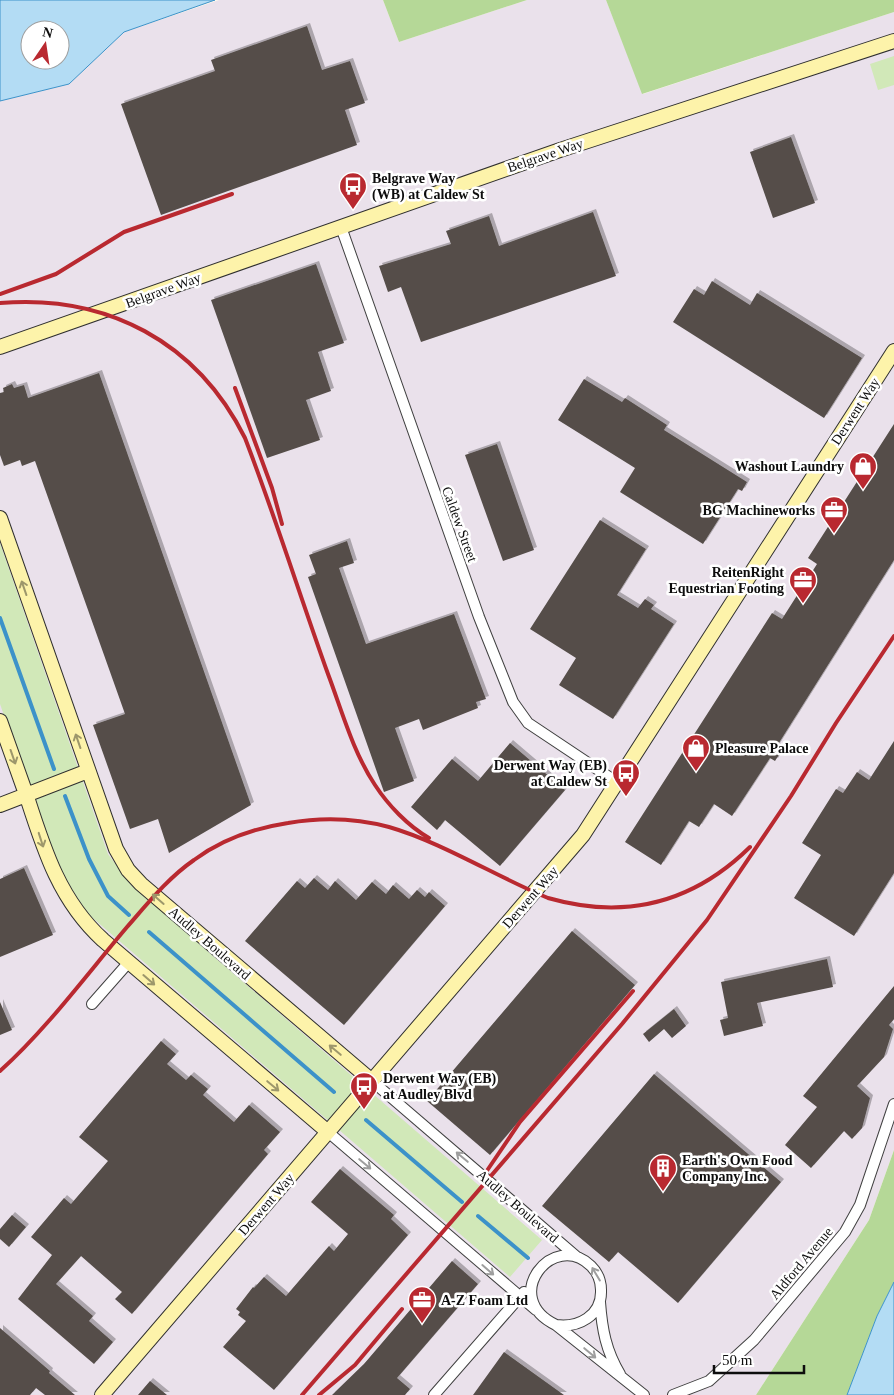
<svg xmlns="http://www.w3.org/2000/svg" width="894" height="1395" font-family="Georgia,serif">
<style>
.industrial{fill:#eae1eb}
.green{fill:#d1e8b8}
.forest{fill:#b5d897}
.water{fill:#b3dcf4;stroke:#3c92c9;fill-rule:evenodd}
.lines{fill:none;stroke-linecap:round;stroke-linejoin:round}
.stream{stroke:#3c92c9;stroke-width:4}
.building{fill:#554e49;filter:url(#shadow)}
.street-casing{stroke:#404040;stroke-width:12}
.secondary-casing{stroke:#2f2f2f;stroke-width:16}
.street{stroke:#fff;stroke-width:10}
.secondary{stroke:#fdf3aa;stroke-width:14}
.rail{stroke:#b92930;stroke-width:4}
.oneway{stroke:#9d976b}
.oneway2{stroke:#9e9e9e}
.labels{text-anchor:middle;stroke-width:5;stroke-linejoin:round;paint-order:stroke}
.street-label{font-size:14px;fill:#0d0d0d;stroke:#fff}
.poi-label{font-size:14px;font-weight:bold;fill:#0d0d0d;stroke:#fff;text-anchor:start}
</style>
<defs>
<filter id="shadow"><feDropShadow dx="3" dy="-3" stdDeviation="0" flood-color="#0004"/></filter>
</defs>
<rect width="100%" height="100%" fill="#fffbed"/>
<path class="industrial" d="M219 0H383L399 42 527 0H606L643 94 894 12V1150L869 1220 756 1395H0V101L69 84 124 32Z"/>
<path class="green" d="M894 56V85L878 90 870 64Z
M0 543 108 854 131 885 542 1240 510 1277 88 914 67 882 48 841 0 704Z"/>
<path class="forest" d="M383 0H527L399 42Z
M606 0H894V12L642 94Z
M894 1150V1282L877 1316 847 1395H756L869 1220Z"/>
<path class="water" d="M0 0H215L124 32 69 84 0 101ZM30 30H60V60H30Z
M894 1282V1395H847L877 1316Z"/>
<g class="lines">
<path class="stream" d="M0 618 54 769
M65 796 89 859 108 896 129 915
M149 932 334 1092
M366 1120 462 1202
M478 1216 528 1258"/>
</g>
<path class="building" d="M307 26 322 70 350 61 365 103 345 110 357 145 161 215 121 104 215 71 211 60Z
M791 137 815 203 773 218 750 152Z
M593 212 616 276 421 342 401 287 388 292 379 266 451 244 446 231 489 216 499 246Z
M316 264 344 343 318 352 331 391 306 400 320 440 267 458 211 300Z
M712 281 750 305 757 293 862 358 824 418 673 322 694 289 704 295Z
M99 373 251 805 169 853 158 819 130 829 93 725 125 714 35 461 22 466 20 460 4 466 0 455V393L4 392 3 388 12 384 14 388 24 385 28 398Z
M584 379 622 402 625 398 667 425 664 430 747 482 742 491 738 489 703 544 620 492 635 468 558 420Z
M894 424V560L777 746 782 750 775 761 770 758 732 816 714 804 699 827 689 821 661 865 625 842 772 613 782 619 817 564 808 558Z
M497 444 534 550 503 561 465 455Z
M600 520 646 549 617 595 638 608 645 599 654 605 651 609 674 624 613 719 559 685 576 658 530 629Z
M347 541 354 563 339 568 366 644 454 614 486 699 476 702 478 708 423 730 419 719 395 728 414 781 384 792 308 577 316 574 309 555Z
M894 741V873L854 936 794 898 821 855 802 843 836 789 843 793 857 772 869 780Z
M510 743 565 790 500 866 445 820 437 830 411 807 452 759 478 781Z
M24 868 53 935 0 957V879Z
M314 878 328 890 335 881 356 900 372 882 386 894 393 885 409 899 417 890 425 897 429 892 445 906 344 1025 245 941 297 881 305 888Z
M572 931 635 985 490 1155 427 1101Z
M827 959 833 987 757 1003 763 1026 724 1036 720 1020 728 1018 721 982Z
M894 986V1019L889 1025 893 1029 884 1057 857 1086 870 1098 862 1128 852 1139 844 1131 811 1168 785 1145 817 1107 803 1096Z
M0 1002 12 1030 0 1035Z
M674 1009 686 1026 672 1038 664 1029 649 1042 643 1034Z
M161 1041 176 1054 167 1064 186 1080 191 1075 208 1089 203 1095 234 1122 249 1105 280 1132 264 1150 268 1154 132 1314 115 1299 122 1292 81 1256 56 1284 93 1316 89 1321 113 1342 94 1364 18 1299 52 1255 31 1237 64 1198 71 1204 108 1161 79 1137Z
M654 1074 781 1182 678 1303 618 1252 609 1262 542 1206Z
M340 1169 394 1215 391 1219 408 1235 274 1390 223 1347 246 1321 238 1315 240 1312 236 1309 253 1287 254 1288 264 1277 286 1296 329 1246 334 1251 348 1234 311 1202Z
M12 1215 26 1227 9 1247 0 1239V1229Z
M452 1261 478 1284 397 1378 410 1389 405 1395H332L364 1364Z
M0 1328 50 1371 49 1373 75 1395H45L36 1388 30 1395H0Z
M504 1352 564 1395H473Z
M150 1381 167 1395H138Z"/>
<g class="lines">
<g class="street-casing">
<path id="street" d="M341 227 479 617 513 702 528 723 618 783
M92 1004 129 962
M372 1081 577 1257
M328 1132 536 1310
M600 1302C602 1329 606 1351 620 1374
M556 1325C578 1328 602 1316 601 1290 601 1281 597 1272 591 1266 553 1229 499 1298 556 1325L644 1395
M434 1395 524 1292
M673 1395 709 1381 754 1340 845 1232 860 1205 894 1104"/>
</g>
<g class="secondary-casing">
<path id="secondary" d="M0 347 560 150 894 41
M0 518 116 849 128 870 141 884 372 1081
M0 721C9 746 18 771 27 797 44 850 60 901 103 940L328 1132
M0 805 88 771
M102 1395 583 835 894 351"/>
</g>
<use href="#street" class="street"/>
<use href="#secondary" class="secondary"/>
<path class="rail" d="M0 294 56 274 124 232 232 194
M0 303C107 294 197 342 245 438 275 516 300 596 328 674 342 711 353 752 375 785 388 805 408 826 429 838
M235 388 272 488 282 524
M0 1071C45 1031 88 973 127 927 148 903 168 878 194 860 221 840 255 828 288 823 322 817 356 818 389 827 441 842 497 877 548 898 625 920 693 903 750 847
M482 1178 520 1122 633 991
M302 1395 622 1024 707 920 791 796 836 723 894 636
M319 1395 355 1365 402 1309"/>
</g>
<defs><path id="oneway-shaft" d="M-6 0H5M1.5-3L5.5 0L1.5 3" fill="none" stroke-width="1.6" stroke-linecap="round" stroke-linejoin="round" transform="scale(1.25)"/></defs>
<g class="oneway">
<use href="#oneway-shaft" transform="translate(24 588) rotate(-109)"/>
<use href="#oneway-shaft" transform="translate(78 741) rotate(-109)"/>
<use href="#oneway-shaft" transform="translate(13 757) rotate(71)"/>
<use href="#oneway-shaft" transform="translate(41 840) rotate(72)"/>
<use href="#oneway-shaft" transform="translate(158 899) rotate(-139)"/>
<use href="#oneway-shaft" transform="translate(149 980) rotate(41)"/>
<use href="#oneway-shaft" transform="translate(335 1050) rotate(-140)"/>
<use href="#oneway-shaft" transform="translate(273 1086) rotate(40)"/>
</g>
<g class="oneway2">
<use href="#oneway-shaft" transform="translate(462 1157) rotate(-140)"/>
<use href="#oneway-shaft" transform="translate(365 1164) rotate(40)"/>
<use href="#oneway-shaft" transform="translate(488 1270) rotate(41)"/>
<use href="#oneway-shaft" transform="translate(596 1274) rotate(-121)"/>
<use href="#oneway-shaft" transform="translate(590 1353) rotate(40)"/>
</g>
<defs>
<g id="bus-pin" transform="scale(1.4375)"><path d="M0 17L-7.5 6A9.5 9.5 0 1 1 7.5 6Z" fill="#b92930" stroke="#fff"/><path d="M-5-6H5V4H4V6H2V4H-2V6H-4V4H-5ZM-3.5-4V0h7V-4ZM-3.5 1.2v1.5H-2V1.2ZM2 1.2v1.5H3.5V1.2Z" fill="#fff"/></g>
<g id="shop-pin" transform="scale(1.4375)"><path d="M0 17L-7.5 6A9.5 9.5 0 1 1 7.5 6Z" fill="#b92930" stroke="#fff"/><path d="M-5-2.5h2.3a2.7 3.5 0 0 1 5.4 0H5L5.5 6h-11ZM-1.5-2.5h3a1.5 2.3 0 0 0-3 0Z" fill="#fff"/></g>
<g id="office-pin" transform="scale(1.4375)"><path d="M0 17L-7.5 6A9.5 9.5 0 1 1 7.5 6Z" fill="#b92930" stroke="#fff"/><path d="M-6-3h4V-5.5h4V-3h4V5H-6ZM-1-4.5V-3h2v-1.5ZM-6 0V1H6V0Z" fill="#fff"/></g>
<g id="building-pin" transform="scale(1.4375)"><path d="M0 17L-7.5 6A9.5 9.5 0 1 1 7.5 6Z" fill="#b92930" stroke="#fff"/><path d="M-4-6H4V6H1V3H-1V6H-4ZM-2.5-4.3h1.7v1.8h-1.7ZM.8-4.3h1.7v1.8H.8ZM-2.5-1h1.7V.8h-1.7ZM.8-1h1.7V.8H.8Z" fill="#fff"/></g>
</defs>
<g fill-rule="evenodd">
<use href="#bus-pin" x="353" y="186"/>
<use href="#shop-pin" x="863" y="466"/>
<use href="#office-pin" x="834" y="510"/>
<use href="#office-pin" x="803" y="580"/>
<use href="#shop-pin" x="696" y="748"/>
<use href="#bus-pin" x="626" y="773"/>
<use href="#bus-pin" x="364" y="1086"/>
<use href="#building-pin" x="663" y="1168"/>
<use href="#office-pin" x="422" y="1300"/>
</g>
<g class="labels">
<g class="street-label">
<text transform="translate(545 155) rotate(-19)" y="5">Belgrave Way</text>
<text transform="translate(163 290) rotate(-20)" y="5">Belgrave Way</text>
<text transform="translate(855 411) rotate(-57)" y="5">Derwent Way</text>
<text transform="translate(460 524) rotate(70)" y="5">Caldew Street</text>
<text transform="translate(530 897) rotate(-49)" y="5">Derwent Way</text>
<text transform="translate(210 943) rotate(41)" y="5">Audley Boulevard</text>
<text transform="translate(266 1204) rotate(-49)" y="5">Derwent Way</text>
<text transform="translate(518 1206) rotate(41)" y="5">Audley Boulevard</text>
<text transform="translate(801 1263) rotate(-50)" y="5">Aldford Avenue</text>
</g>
<g class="poi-label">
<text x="372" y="183">Belgrave Way<tspan x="372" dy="16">(WB) at Caldew St</tspan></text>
<text x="844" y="471" text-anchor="end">Washout Laundry</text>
<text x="815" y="515" text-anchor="end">BG Machineworks</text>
<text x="784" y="577" text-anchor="end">ReitenRight<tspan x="784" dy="16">Equestrian Footing</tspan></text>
<text x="715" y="753">Pleasure Palace</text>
<text x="607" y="770" text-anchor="end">Derwent Way (EB)<tspan x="607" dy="16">at Caldew St</tspan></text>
<text x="383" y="1083">Derwent Way (EB)<tspan x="383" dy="16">at Audley Blvd</tspan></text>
<text x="682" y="1165">Earth's Own Food<tspan x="682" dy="16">Company Inc.</tspan></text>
<text x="441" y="1305">A-Z Foam Ltd</text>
</g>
</g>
<g transform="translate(45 45) rotate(13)"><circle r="24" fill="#ffffff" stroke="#9e9e9e"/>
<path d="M0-4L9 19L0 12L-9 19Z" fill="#b92930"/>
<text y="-8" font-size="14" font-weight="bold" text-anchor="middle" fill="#0d0d0d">N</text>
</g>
<path d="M714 1365v8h90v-8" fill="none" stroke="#0d0d0d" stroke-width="2.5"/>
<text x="722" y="1365" font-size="15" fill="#0d0d0d" stroke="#ffffff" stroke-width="4" paint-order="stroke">50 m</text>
</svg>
